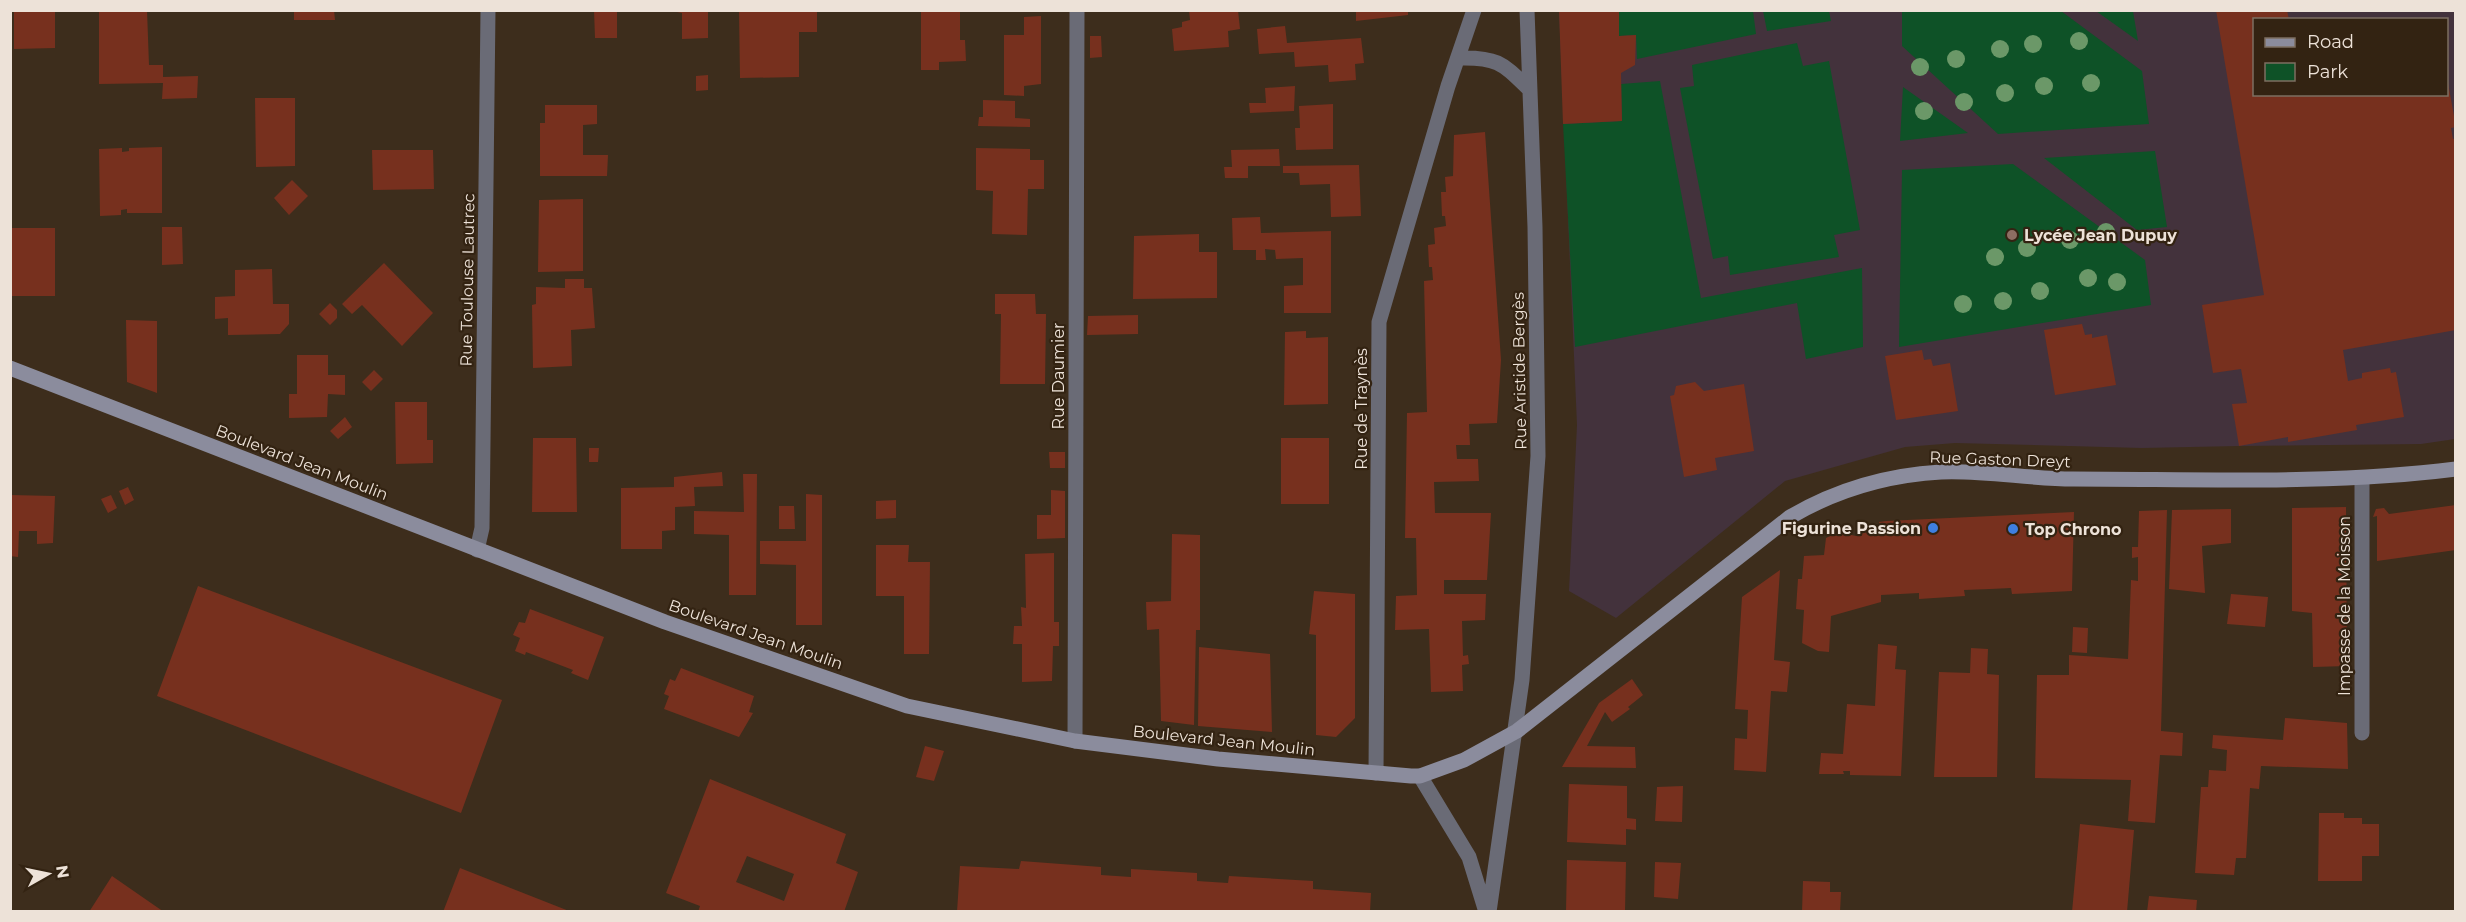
<svg xmlns="http://www.w3.org/2000/svg" width="2466" height="922" font-family="Montserrat,sans-serif">
<style>
.industrial{fill:#43323c;fill-rule:evenodd}
.green{fill:#0e5227}
.building{fill:#77301e;fill-rule:evenodd}
.lines{fill:none;stroke-linecap:round;stroke-linejoin:round}
.street{stroke:#6a6b76;stroke-width:15}
.secondary{stroke:#8b8c9d;stroke-width:15}
.tree{fill:#6b9868}
.education-dot{fill:#8d6e63;stroke:#332312;stroke-width:2}
.shop-dot{fill:#3f7fe0;stroke:#332312;stroke-width:2}
.labels{text-anchor:middle;stroke-width:4.5;stroke-linejoin:round;paint-order:stroke}
.poi-label{font-size:16px;font-weight:bold;fill:#ede2d8;stroke:#332312;text-anchor:start}
.street-label{font-size:16px;fill:#ede2d8;stroke:#332312}
</style>
<rect width="100%" height="100%" fill="#3d2d1c"/>
<path class="industrial" d="M1559 11H2455V439L2421 444 2239 446 2142 448 1955 443 1905 447 1785 481 1616 618 1569 591 1577 425ZM2254 20H2446V94H2254Z"/>
<path class="green" d="M1619 11H1753L1756 34 1637 59 1636 35 1619 36Z
M1763 11H1829L1831 21 1767 31Z
M1902 11H2061L2142 71 2149 124 1998 134 1902 46Z
M2096 11H2133L2138 41Z
M1797 43 1803 66 1829 61 1860 230 1834 235 1839 257 1730 275 1728 256 1713 259 1680 88 1694 86 1692 65Z
M1660 81 1701 298 1862 268 1863 347 1806 359 1797 303 1575 347 1563 124 1622 121 1621 84Z
M1903 87 1968 133 1900 141Z
M2155 151 2167 227 2137 230 2044 158Z
M2013 164 2145 260 2151 305 1899 347 1902 170Z"/>
<path class="building" d="M14 10H55V48L14 49Z
M99 10H147L149 65H163V77L198 76 197 98 162 99 163 83 99 84Z
M294 10H334L335 20H294Z
M594 10H617V38H595Z
M667 10H708V38L682 39V13Z
M739 10H817V32H799V77L740 78Z
M921 10H960V40H965L966 61 939 62V70H921Z
M1189 10H1238L1240 29 1228 31 1229 47 1174 51 1172 29 1182 27V22L1190 20Z
M1356 10H1408V15L1356 21Z
M1559 10H1619V36L1636 35 1635 65 1621 73 1622 121 1563 124Z
M2216 10H2287L2289 20H2254V94H2446L2448 83 2456 127 2451 128 2453 139 2456 138V330L2343 350 2348 381 2362 378V373L2390 368 2391 373 2396 372 2404 417 2356 425 2357 430 2288 442V437L2239 446 2232 404 2247 403 2241 369 2213 373 2202 305 2264 295Z
M1041 16V84L1024 86V96L1004 95V35H1024V17Z
M1285 26 1287 43 1361 38 1364 63 1355 64 1356 80 1329 82 1328 65 1295 67 1294 52 1259 54 1257 29Z
M1090 36H1101L1102 57 1090 58Z
M708 75V90L696 91V76Z
M1295 86 1294 111 1250 113 1249 103H1266L1265 88Z
M255 98H295V166L256 167Z
M983 100 1015 101V118L1030 119V127L978 126 979 117H983Z
M1333 104V149L1296 150 1295 128H1300L1299 106Z
M545 105H597V124L583 125V155H608L607 176H540V123H545Z
M1485 132 1501 360 1497 423 1469 424 1470 445H1456L1457 459H1478L1479 481 1434 482 1435 513H1491L1487 580H1444V594H1486L1485 620 1462 621 1463 656 1468 655 1469 664 1462 665 1463 691 1431 692 1429 629 1395 630 1396 596 1417 595 1416 538H1405L1407 413 1427 412 1424 281 1433 280 1432 267H1429L1428 245 1435 244 1434 228 1446 226 1445 216H1442L1441 192H1446L1445 177 1453 176 1454 135Z
M162 147V213H127V209L121 210V215L100 216 99 149 122 148V152L129 151V148Z
M976 148 1030 149V160H1044V189H1028L1027 235 992 234 993 191 976 190Z
M1279 149 1280 166H1248V178H1225L1224 167H1232L1231 150Z
M372 150H433L434 189 373 190Z
M1359 165 1361 216 1331 217 1330 184 1300 185 1299 173H1283V166Z
M292 180 308 196 289 215 274 198Z
M583 199V271L538 272 539 200Z
M1260 217 1261 233 1331 231V313H1284V286L1303 285V258L1276 259 1275 250 1265 249 1266 260H1256V250H1233L1232 218Z
M162 227H182L183 264 162 265Z
M10 228H55V296H10Z
M1199 234V252H1217V298L1133 299 1134 236Z
M384 263 433 313 402 346 362 305 352 314 342 304Z
M272 269 273 304H289V324L280 334 228 335V318L215 319V297L235 296V270Z
M565 279H584V288H592L595 328 571 330 572 366 533 368 532 305 536 304V287L565 288Z
M995 294H1035L1036 314H1046L1045 384H1000L1001 314H995Z
M330 303 337 310V318L330 325 319 314Z
M1138 315V334L1087 335 1088 316Z
M126 320 157 321V393L127 382Z
M2082 324 2085 335 2092 334V338L2107 335 2116 385 2055 395 2044 330Z
M1306 331V338L1328 337V404L1284 405 1285 332Z
M1922 350 1924 360 1931 359 1933 366 1950 363 1958 411 1896 420 1885 356Z
M297 355H328V375H345V395L328 394 327 417 289 418V394H297Z
M374 370 383 379 371 391 362 382Z
M1695 382 1704 391 1744 384 1754 451 1715 458 1717 470 1684 477 1670 396 1674 395 1676 386Z
M395 402H427V440H433V463L396 464Z
M345 417 352 427 338 439 330 431Z
M533 438H576L577 512H532Z
M1281 438H1329V504H1281Z
M589 448H599L598 462H589Z
M1049 452H1065V468H1050Z
M722 472 723 486 694 487 695 506 675 507V530L662 531V549H621V488L674 487V477Z
M743 474H757L756 595H729V535L694 534V511L744 512Z
M128 487 134 500 125 505 119 491Z
M1051 490 1065 491V538L1037 539V515H1051Z
M806 494 822 495V625H796V565L760 564V541H806Z
M10 495 55 496 53 543 37 544V531H19L18 557 10 556Z
M111 495 117 508 108 513 101 499Z
M896 500V518L876 519V501Z
M2456 505V550L2377 561V516L2373 517 2376 509 2384 508 2389 514Z
M779 506H794L795 529H779Z
M2346 507 2347 666 2313 667 2312 613 2292 611V508Z
M2231 509V543L2202 546 2205 593 2169 589 2172 510Z
M2167 510 2161 731 2183 733 2182 756 2160 755 2155 823 2128 821 2131 780 2035 778 2037 675H2069V655L2128 659 2131 580 2138 581V557L2132 558V547H2138L2139 511Z
M2074 512 2072 591 2012 594 2011 588 1990 589 1964 590 1965 596 1919 599V593L1881 595V602L1831 616 1829 652 1818 651 1802 643 1804 610 1796 609 1798 579H1802L1804 556 1824 555 1826 538 1838 532 1856 536 1857 527 1871 532V524L1879 526V522L1886 521Z
M1172 534 1200 535V630H1196L1194 725 1161 721 1159 629 1147 630 1146 602 1171 601Z
M876 545H909L908 562H930L929 654H904V596H876Z
M1054 553V622H1059V646H1053L1052 681 1022 682V644H1013L1014 626H1022L1021 607 1026 608 1025 554Z
M1780 570 1774 660 1790 662 1787 692 1771 691 1766 772 1734 770 1735 738 1747 739 1748 710 1735 709 1742 597Z
M198 586 502 700 461 813 157 696Z
M1314 591 1355 594V718L1336 737 1316 735V635L1309 634Z
M2231 594 2268 597 2265 627 2227 624Z
M530 609 604 637 588 680 571 673 573 670 526 652 525 655 515 651 520 638 513 635 519 622 525 623Z
M2073 627 2088 628 2087 653 2072 652Z
M1878 644 1897 646 1895 669 1906 670 1901 776 1850 775V771H1843L1844 774H1819L1821 753 1843 754 1847 704 1875 706Z
M1199 647 1270 654 1272 732 1198 726Z
M1971 648 1988 649 1987 674 1999 675 1997 777H1934L1939 672 1970 673Z
M681 668 754 696 749 712 753 713 739 737 664 709 669 696 664 694 670 679 675 681Z
M1632 679 1643 695 1628 707 1630 709 1612 722 1605 712 1587 746 1635 747 1636 768 1562 767 1599 703Z
M2285 718 2347 723 2348 769 2261 766 2259 789 2250 788 2246 858H2236L2234 875 2195 873 2201 787H2208L2209 770 2226 771 2227 750 2212 748 2213 735 2283 740Z
M925 746 944 751 934 781 916 777Z
M710 779 846 834 836 863 858 872 844 912H698L700 906 666 893ZM747 856 794 874 784 901 736 882Z
M1569 784 1627 786V818L1636 819V830L1626 829V845L1567 842Z
M1683 786 1682 822 1655 821 1657 787Z
M2319 813H2344V818H2362V824H2379V856H2362V881H2318Z
M2080 824 2134 830 2127 912H2072Z
M1567 860 1626 862 1625 912H1566Z
M1021 861 1101 867V875L1131 877V869L1197 873V881L1228 883 1229 876 1313 881V889L1371 893 1370 912H957L960 866 1019 869Z
M1655 862 1681 863 1678 899 1654 897Z
M460 868 569 911V912H443Z
M112 876 164 912H89Z
M1803 881 1830 882V892H1841L1840 912H1802Z
M2149 896 2197 900 2196 912H2147Z"/>
<g class="lines">
<path class="street" d="M1459 58C1499 57 1503 64 1530 90
M477 550 482 528 488 10
M2362 733V479
M1075 741 1077 10
M1376 773 1379 322 1448 86 1474 10
M1420 776 1469 857 1486 912
M1489 912 1522 680 1538 456 1535 227 1527 10"/>
<path class="secondary" d="M10 368 665 622 907 706 1075 741 1218 759 1411 776H1420L1464 760 1517 731 1790 517C1836 490 1888 475 1941 472 1985 470 2029 479 2073 479 2200 479 2329 485 2456 469"/>
</g>
<g class="tree">
<circle cx="2079" cy="41" r="9"/>
<circle cx="2033" cy="44" r="9"/>
<circle cx="2000" cy="49" r="9"/>
<circle cx="1956" cy="59" r="9"/>
<circle cx="1920" cy="67" r="9"/>
<circle cx="2091" cy="83" r="9"/>
<circle cx="2044" cy="86" r="9"/>
<circle cx="2005" cy="93" r="9"/>
<circle cx="1964" cy="102" r="9"/>
<circle cx="1924" cy="111" r="9"/>
<circle cx="2106" cy="232" r="9"/>
<circle cx="2070" cy="240" r="9"/>
<circle cx="2027" cy="248" r="9"/>
<circle cx="1995" cy="257" r="9"/>
<circle cx="2088" cy="278" r="9"/>
<circle cx="2117" cy="282" r="9"/>
<circle cx="2040" cy="291" r="9"/>
<circle cx="2003" cy="301" r="9"/>
<circle cx="1963" cy="304" r="9"/>
</g>
<circle class="education-dot" cx="2012" cy="235" r="6"/>
<g class="shop-dot">
<circle cx="1933" cy="528" r="6"/>
<circle cx="2013" cy="529" r="6"/>
</g>
<g class="labels">
<g class="poi-label">
<text x="2024" y="241">Lycée Jean Dupuy</text>
<text x="1921" y="534" text-anchor="end">Figurine Passion</text>
<text x="2025" y="535">Top Chrono</text>
</g>
<g class="street-label">
<text transform="translate(467 280) rotate(-89)" y="6">Rue Toulouse Lautrec</text>
<text transform="translate(1519 371) rotate(-91)" y="6">Rue Aristide Bergès</text>
<text transform="translate(1058 376) rotate(-90)" y="6">Rue Daumier</text>
<text transform="translate(1361 409) rotate(-90)" y="6">Rue de Traynès</text>
<text transform="translate(2000 459) rotate(2)" y="6">Rue Gaston Dreyt</text>
<text transform="translate(302 462) rotate(21)" y="6">Boulevard Jean Moulin</text>
<text transform="translate(2344 606) rotate(-90)" y="6">Impasse de la Moisson</text>
<text transform="translate(756 634) rotate(19)" y="6">Boulevard Jean Moulin</text>
<text transform="translate(1224 740) rotate(6)" y="6">Boulevard Jean Moulin</text>
</g>
</g>
<rect width="2466" height="922" fill="none" stroke="#ede2d8" stroke-width="24"/>
<rect x="2253" y="18" width="195" height="78" fill="#332312" stroke="#7d6f61" stroke-width="1.5"/>
<rect x="2265" y="38" width="30" height="9" fill="#8b8c9d" stroke="#7d6f61" stroke-width="1.5"/>
<text x="2307" y="48" font-size="18" fill="#ede2d8">Road</text>
<rect x="2265" y="63" width="30" height="18" fill="#0e5227" stroke="#7d6f61" stroke-width="1.5"/>
<text x="2307" y="78" font-size="18" fill="#ede2d8">Park</text>
<g transform="translate(48 874) rotate(81)" stroke="#332312" stroke-width="4.5" paint-order="stroke">
<path d="M0-4.5L10 22L0 15L-10 22Z" fill="#ede2d8"/>
<text y="-9" font-size="16" font-weight="bold" text-anchor="middle" fill="#ede2d8">N</text>
</g>
</svg>
